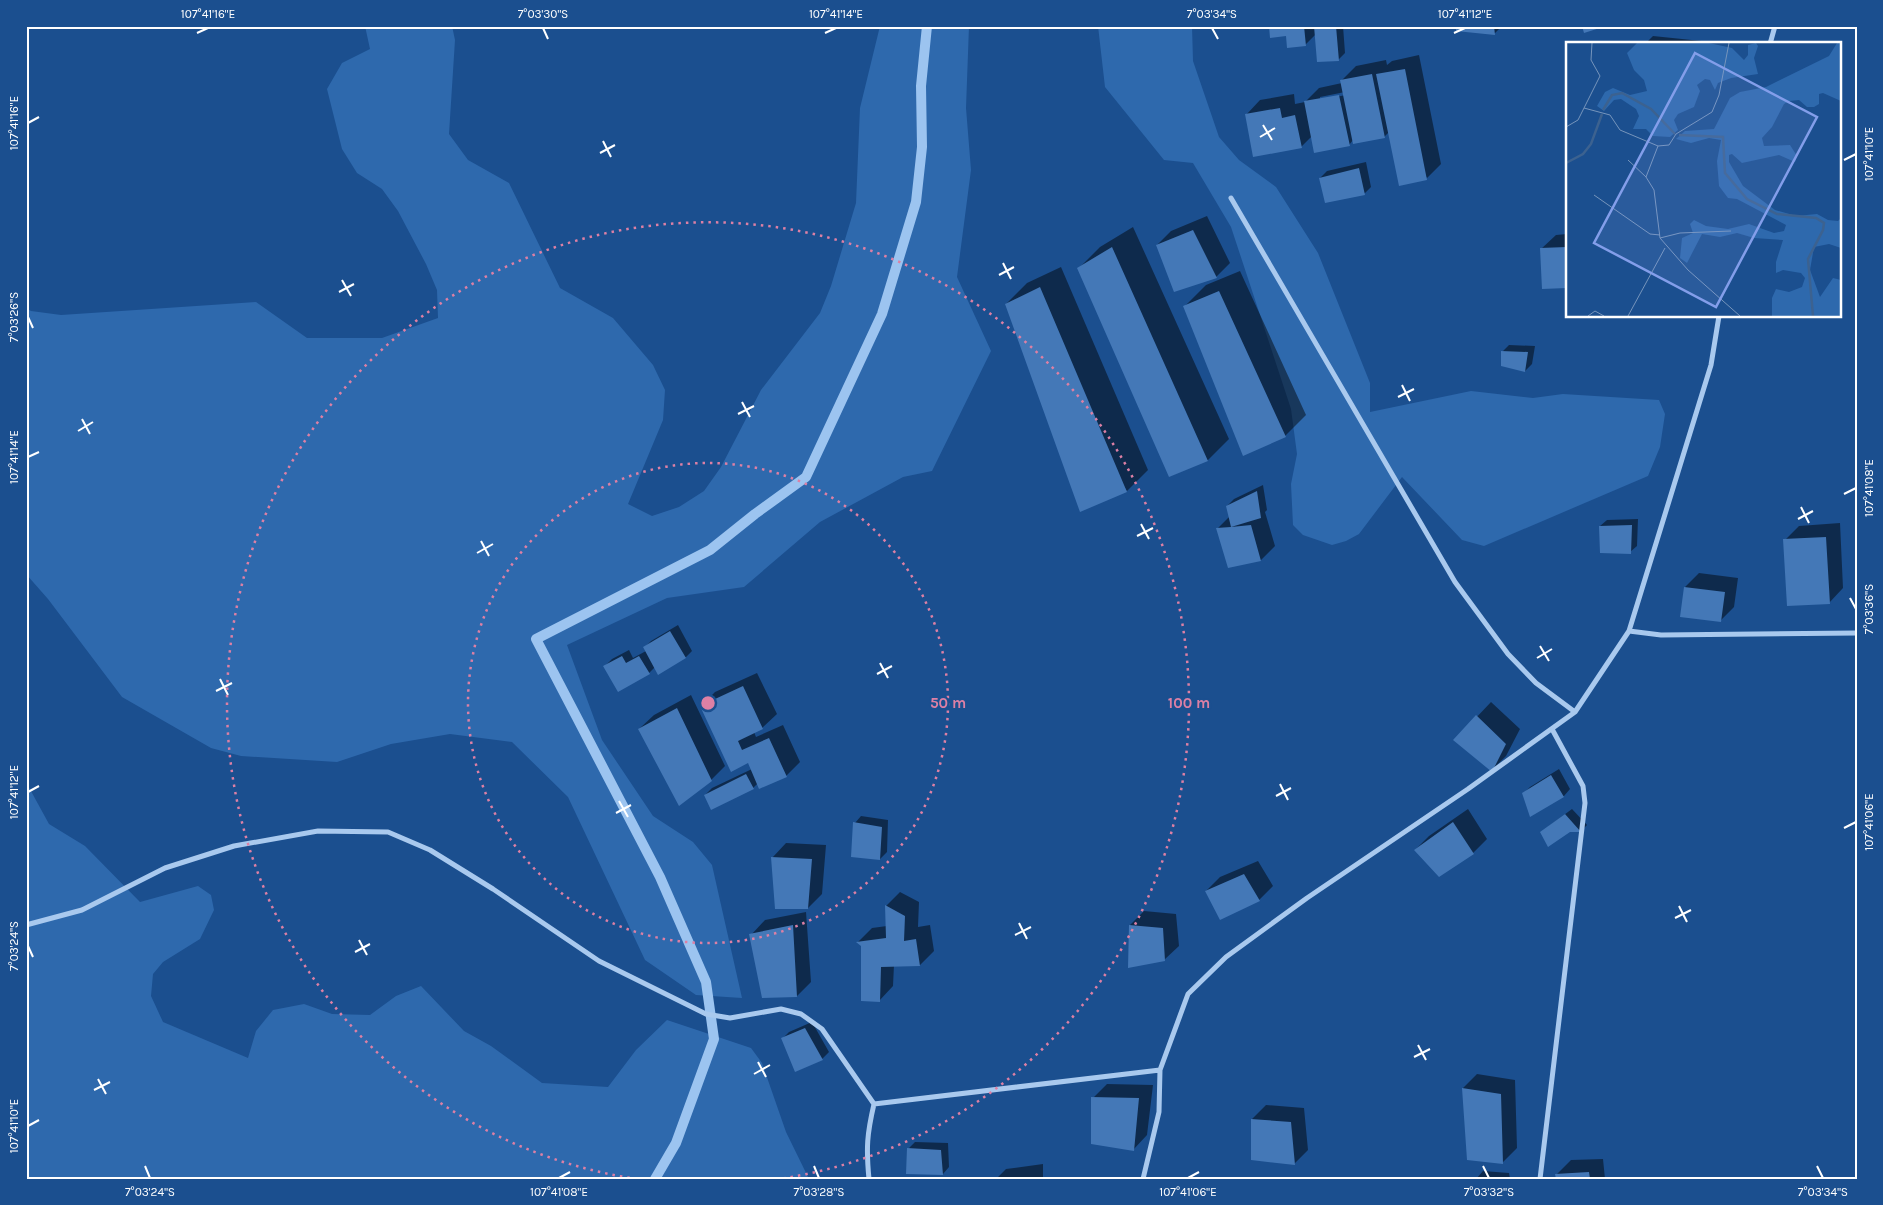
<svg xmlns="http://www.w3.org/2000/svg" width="1883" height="1205" font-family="Karla,sans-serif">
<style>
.green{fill:#2e69ad}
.shadow{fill:#0007;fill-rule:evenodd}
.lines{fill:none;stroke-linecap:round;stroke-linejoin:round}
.stream{stroke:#9cc4f0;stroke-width:10}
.building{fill:#4478b7}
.minor{stroke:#a9c9ee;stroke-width:5}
.ticks{fill:none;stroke:#fff;stroke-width:2}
.ring{fill:none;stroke:#dd80a5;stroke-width:2.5;stroke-dasharray:2.5 5}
.inset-river{fill:none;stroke:#3c6290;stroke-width:2.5}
.inset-road{fill:none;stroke:#7695bc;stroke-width:1}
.view{fill:#839eea;fill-opacity:0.15;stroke:#839eea;stroke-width:2.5}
.inset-edge{fill:none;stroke:#fff;stroke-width:2.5}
.centre{fill:#dd80a5;stroke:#1b4f8f;stroke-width:2.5}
.ring-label{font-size:15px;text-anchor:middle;font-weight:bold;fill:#dd80a5;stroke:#1b4f8f;stroke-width:4;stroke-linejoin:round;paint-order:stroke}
.neatline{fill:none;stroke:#fff;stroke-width:2}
.ticks-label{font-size:12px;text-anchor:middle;fill:#fff}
</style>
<rect width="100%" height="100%" fill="#1b4f8f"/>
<path class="green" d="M365 26H452L455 40 449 134 468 160 509 183 560 288 613 318 653 365 665 390 663 420 628 504 652 516 679 507 704 491 721 467 761 390 820 313 831 286 856 203 860 108 880 26H969L966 108 971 170 957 277 991 351 932 471 903 477 820 522 744 587 667 598 567 645 602 740 653 816 693 842 712 865 742 998 696 995 645 960 568 797 512 742 450 734 391 744 337 762 241 756 211 748 122 697 48 599 26 574V308L31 311 61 315 256 302 307 338H382L438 318 437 290 426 264 398 211 382 189 357 173 342 149 327 89 342 63 370 49Z
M1098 26H1192L1193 61 1219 137 1239 160 1276 187 1318 253 1370 383V412L1471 391 1533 398 1563 394 1659 400 1665 414 1660 447 1648 476 1484 546 1462 540 1402 477 1359 534 1346 541 1332 545 1303 535 1293 525 1291 484 1297 454 1291 409 1231 227 1193 163 1164 160 1105 87Z
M26 782 49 824 85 846 140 902 198 886 211 895 214 910 200 939 163 962 153 974 151 996 163 1022 248 1058 256 1031 273 1010 304 1004 332 1014 370 1015 396 996 421 986 464 1031 491 1046 542 1083 608 1087 636 1050 667 1020 751 1048 762 1063 786 1132 809 1179H26Z"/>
<path class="shadow" d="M1270 26H1343L1345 53 1338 60 1316 34 1305 45Z
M1457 26H1502L1495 33Z
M1653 36 1711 42V44H1645Z
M1419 55 1441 164 1427 178 1389 132 1384 137 1353 140 1349 145 1312 136 1301 147 1246 115 1260 100 1294 94 1295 104 1305 102 1319 88 1342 83V80L1356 66 1386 60 1387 65 1392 61ZM1345 92 1346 95 1320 100V97Z
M1366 162 1371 187 1365 193 1320 178 1327 171Z
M1207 216 1230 263 1216 277 1157 245 1171 231Z
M1133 227 1229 439 1208 460 1170 476 1079 268 1100 247Z
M1567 234V287L1541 249 1556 235Z
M1061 267 1148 470 1127 491 1006 304 1027 283Z
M1240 271 1306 415 1285 436 1185 306 1206 285Z
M1509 345 1535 346 1532 364 1525 371 1502 352Z
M1263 485 1267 510 1265 512 1275 546 1261 560 1229 566 1217 529 1230 516 1227 506 1234 499Z
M1638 519 1637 546 1630 552 1600 526 1607 520Z
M1840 523 1843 588 1829 603 1785 540 1799 526Z
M1699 573 1738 578 1734 607 1720 621 1685 587Z
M678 625 692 651 686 657 655 667 649 673 605 666 612 659 629 650 633 658 646 651 644 648 651 641Z
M757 673 777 714 762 728 754 732 756 737 783 725 800 762 786 776 758 783 753 788 705 795 712 788 752 769 748 762 701 706 715 692Z
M691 695 725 766 711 780 639 729 654 715Z
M1491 702 1520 729 1506 756 1492 770 1455 740Z
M1559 769 1570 789 1564 796 1531 815 1523 794 1530 787Z
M1468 809 1487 839 1473 853 1415 850 1429 836Z
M1572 809 1587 825 1581 831 1549 826Z
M861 816 888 820 887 852 880 859 855 823Z
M786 843 826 845 822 894 808 908 772 858Z
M1258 861 1273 886 1259 900 1206 891 1220 877Z
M900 892 919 902 918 927 930 925 934 951 920 965H894L893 986 879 1001 862 946 858 942 872 928 887 926 886 906Z
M1144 911 1176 914 1179 946 1164 960 1130 925Z
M806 912 811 982 797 996 751 935 765 920Z
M812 1022 829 1052 822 1059 783 1038 789 1032Z
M1477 1074 1515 1080 1517 1148 1503 1162 1469 1159 1463 1088Z
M1107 1084 1153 1085 1147 1135 1133 1150 1093 1098Z
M1266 1105 1304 1108 1308 1150 1294 1164 1252 1119Z
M915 1142 948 1143 949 1167 943 1174 908 1149Z
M1603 1159 1605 1179H1557V1174L1571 1160Z
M1043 1164V1179H996L1006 1169Z
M1483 1171 1509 1173 1510 1179H1476Z
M1076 1177 1108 1178V1179H1074Z"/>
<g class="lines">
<path class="stream" d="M655 1179 676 1143 714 1039 706 982 660 877 536 639 710 550 755 514 806 477 882 314 916 202 922 147 921 86 927 26"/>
</g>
<path class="building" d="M1269 26H1304L1306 46 1287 48 1286 36 1270 38Z
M1314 26H1336L1339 61 1317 62Z
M1456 26H1494L1495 35 1456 31Z
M1582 26H1603V27L1584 33Z
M1405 69 1427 180 1399 186 1376 74Z
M1372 74 1385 138 1353 144 1340 80Z
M1339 95 1350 146 1314 153 1304 101Z
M1280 108 1282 118 1295 115 1302 148 1253 157 1245 114Z
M1359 168 1365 195 1325 203 1319 178Z
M1193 230 1217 278 1174 292 1156 245Z
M1112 247 1208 461 1169 477 1077 268Z
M1567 247V288L1542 289 1540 248Z
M1040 287 1127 492 1080 512 1005 304Z
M1219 291 1286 437 1243 456 1183 306Z
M1501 351 1528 352 1525 372 1501 366Z
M1257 491 1261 518 1231 527 1251 525 1261 561 1228 568 1216 528 1231 527 1226 506Z
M1632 525 1631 554 1600 553 1599 526Z
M1826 537 1830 604 1787 606 1783 539Z
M1684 587 1725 592 1721 622 1680 617Z
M670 631 686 658 658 675 643 647Z
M622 656 626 663 639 656 650 674 618 692 603 666Z
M743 686 763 729 738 741 742 750 769 738 787 777 759 789 748 763 731 772 700 706Z
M677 708 712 781 679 806 638 729Z
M1476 715 1506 744 1492 772 1453 740Z
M746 774 754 789 711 810 704 795Z
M1551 775 1564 797 1530 817 1522 793Z
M1565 814 1581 832H1570L1548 847 1540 832Z
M853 822 882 827 880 860 851 857Z
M1453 822 1474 854 1439 877 1414 850Z
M771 857 812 859 808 909H775Z
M1244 874 1260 901 1220 920 1205 891Z
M885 905 905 916 904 941 916 939 920 966 881 967 880 1002 861 1001V946L856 942 886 938Z
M793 925 797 997 762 998 749 934Z
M1129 925 1163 928 1165 961 1128 968Z
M805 1028 823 1060 795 1072 781 1038Z
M1462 1088 1501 1094 1503 1164 1467 1160Z
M1091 1097 1139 1098 1134 1151 1091 1144Z
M1251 1119 1291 1122 1295 1165 1251 1160Z
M907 1148 941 1150 943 1175 906 1174Z
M1589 1172 1590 1179H1556L1555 1174Z"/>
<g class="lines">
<path class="minor" d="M1770 44 1775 26
M1231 198 1455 582 1508 654 1536 683 1575 712
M1629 631 1661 635 1857 633
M26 925 82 910 165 868 234 846 318 831 388 832 430 850 493 889 599 961 706 1014 730 1018 781 1009 801 1014 822 1029 874 1104C867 1134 866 1148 869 1179
M874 1104 1160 1070 1188 994 1226 957 1307 898 1468 789 1575 712 1629 631 1711 365 1719 316
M1143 1179 1159 1112 1160 1070
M1540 1179 1585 803 1583 786 1552 729"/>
</g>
<path class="ticks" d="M543 28 548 39M1212 28 1218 39M197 33 208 28M825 33 836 28M1454 33 1465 28M28 123 39 117M1263 125 1272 140M1260 137 1275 128M603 141 611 157M600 153 615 145M1844 160 1856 154M1003 263 1011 279M999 275 1014 267M342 280 351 296M339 292 354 284M28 317 33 328M1402 385 1410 401M1398 397 1414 389M742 402 750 417M738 414 754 406M82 419 90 434M78 431 93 422M28 457 39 452M1844 494 1856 488M1801 507 1809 523M1798 519 1813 511M1141 524 1149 539M1137 536 1153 528M481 541 489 556M477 553 493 544M1850 598 1856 609M1540 646 1549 661M1537 658 1552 649M880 663 888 678M877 674 892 666M220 679 228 695M216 691 232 683M1280 784 1288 800M28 792 39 786M1276 796 1291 788M619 801 628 817M616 813 631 805M1844 828 1856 822M1679 906 1687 922M1675 918 1691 910M1019 923 1027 939M1015 935 1031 927M359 940 367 955M28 946 33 957M355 952 370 944M1418 1045 1426 1060M1414 1057 1430 1049M758 1062 766 1077M754 1074 770 1065M98 1079 106 1094M94 1090 110 1082M28 1126 39 1120M145 1166 150 1178M814 1166 819 1178M1483 1166 1489 1178M1817 1166 1823 1178M559 1178 570 1172M1188 1178 1199 1172"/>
<g class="ring">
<circle cx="708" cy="703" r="240"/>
<path d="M637 1179A481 481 0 1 1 779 1179"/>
</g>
<g transform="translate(1566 42)">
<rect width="275" height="275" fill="#1b4f8f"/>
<path d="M71 1H143L166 6 178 18 182 13V3L190 1 192 4 188 16 192 32 165 36 152 41 149 48 144 38 139 37 131 43 134 49 128 65 112 72 108 78 112 88 104 95 87 94 80 87H67L73 74 70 67 55 57 48 58 38 69 31 64 39 50 47 46 64 53 81 49 78 38 68 28 61 11ZM271 1H275V59L257 51 253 52V62L248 65H241L233 58 223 59 218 62 206 85 196 96 198 104 224 103 231 114 229 120 213 113 176 121 166 112 163 113V120L177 144 209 168 230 174 251 172 262 178 272 179 275 176V206L263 202 248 205 244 228 254 255 267 236 275 238V274H206V256L210 247 223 250 236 245 239 236 235 231 217 228 210 231V220L217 198 188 196 171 191 154 195 136 192 121 221 114 216 116 196 127 191 124 182 128 178 140 184 162 187 183 182 208 191 218 189 220 183 171 157 162 156 153 144 151 119 155 98 143 96 125 101 110 97 119 89 148 87 164 56 174 50 200 45 263 14Z" fill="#2e69ad"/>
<path class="inset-river" d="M37 68 46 53 56 51 85 67 109 92M113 93 157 95 159 131 181 157 211 172 250 176 258 181 257 188 242 217 247 274M0 121 17 112 25 102 36 72"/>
<path class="inset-road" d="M18 66 44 73 54 88 92 104 103 103 110 92 146 70 153 53 163 1M0 85 12 78 34 34 25 18 26 1M92 104 80 135 88 148 94 196 122 228 174 274M62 118 80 135M28 153 84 192 94 193M94 196 114 191 165 189M22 274 29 269 38 274M62 274 99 206"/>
<path class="view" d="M129 11 251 75 150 265 28 201Z"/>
<rect width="275" height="275" class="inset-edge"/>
</g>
<circle cx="708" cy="703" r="8" class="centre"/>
<g class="ring-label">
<text x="948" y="708">50 m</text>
<text x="1189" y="708">100 m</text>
</g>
<rect width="1883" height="1205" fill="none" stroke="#1b4f8f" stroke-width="55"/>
<rect x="28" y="28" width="1828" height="1150" class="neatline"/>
<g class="ticks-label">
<text x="208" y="18">107°41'16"E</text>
<text x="543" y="18">7°03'30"S</text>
<text x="836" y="18">107°41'14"E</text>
<text x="1212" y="18">7°03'34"S</text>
<text x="1465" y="18">107°41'12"E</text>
<text transform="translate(14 123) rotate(-90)" y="4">107°41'16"E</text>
<text transform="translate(1869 154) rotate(-90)" y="4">107°41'10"E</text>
<text transform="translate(14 317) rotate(-90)" y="4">7°03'26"S</text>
<text transform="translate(14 457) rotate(-90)" y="4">107°41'14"E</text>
<text transform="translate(1869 488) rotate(-90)" y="4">107°41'08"E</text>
<text transform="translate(1869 609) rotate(-90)" y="4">7°03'36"S</text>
<text transform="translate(14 792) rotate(-90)" y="4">107°41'12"E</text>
<text transform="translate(1869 822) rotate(-90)" y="4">107°41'06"E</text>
<text transform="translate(14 946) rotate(-90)" y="4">7°03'24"S</text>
<text transform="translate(14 1126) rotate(-90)" y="4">107°41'10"E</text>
<text x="150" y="1196">7°03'24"S</text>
<text x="559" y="1196">107°41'08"E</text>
<text x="819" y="1196">7°03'28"S</text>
<text x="1188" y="1196">107°41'06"E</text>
<text x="1489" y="1196">7°03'32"S</text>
<text x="1823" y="1196">7°03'34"S</text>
</g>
</svg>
